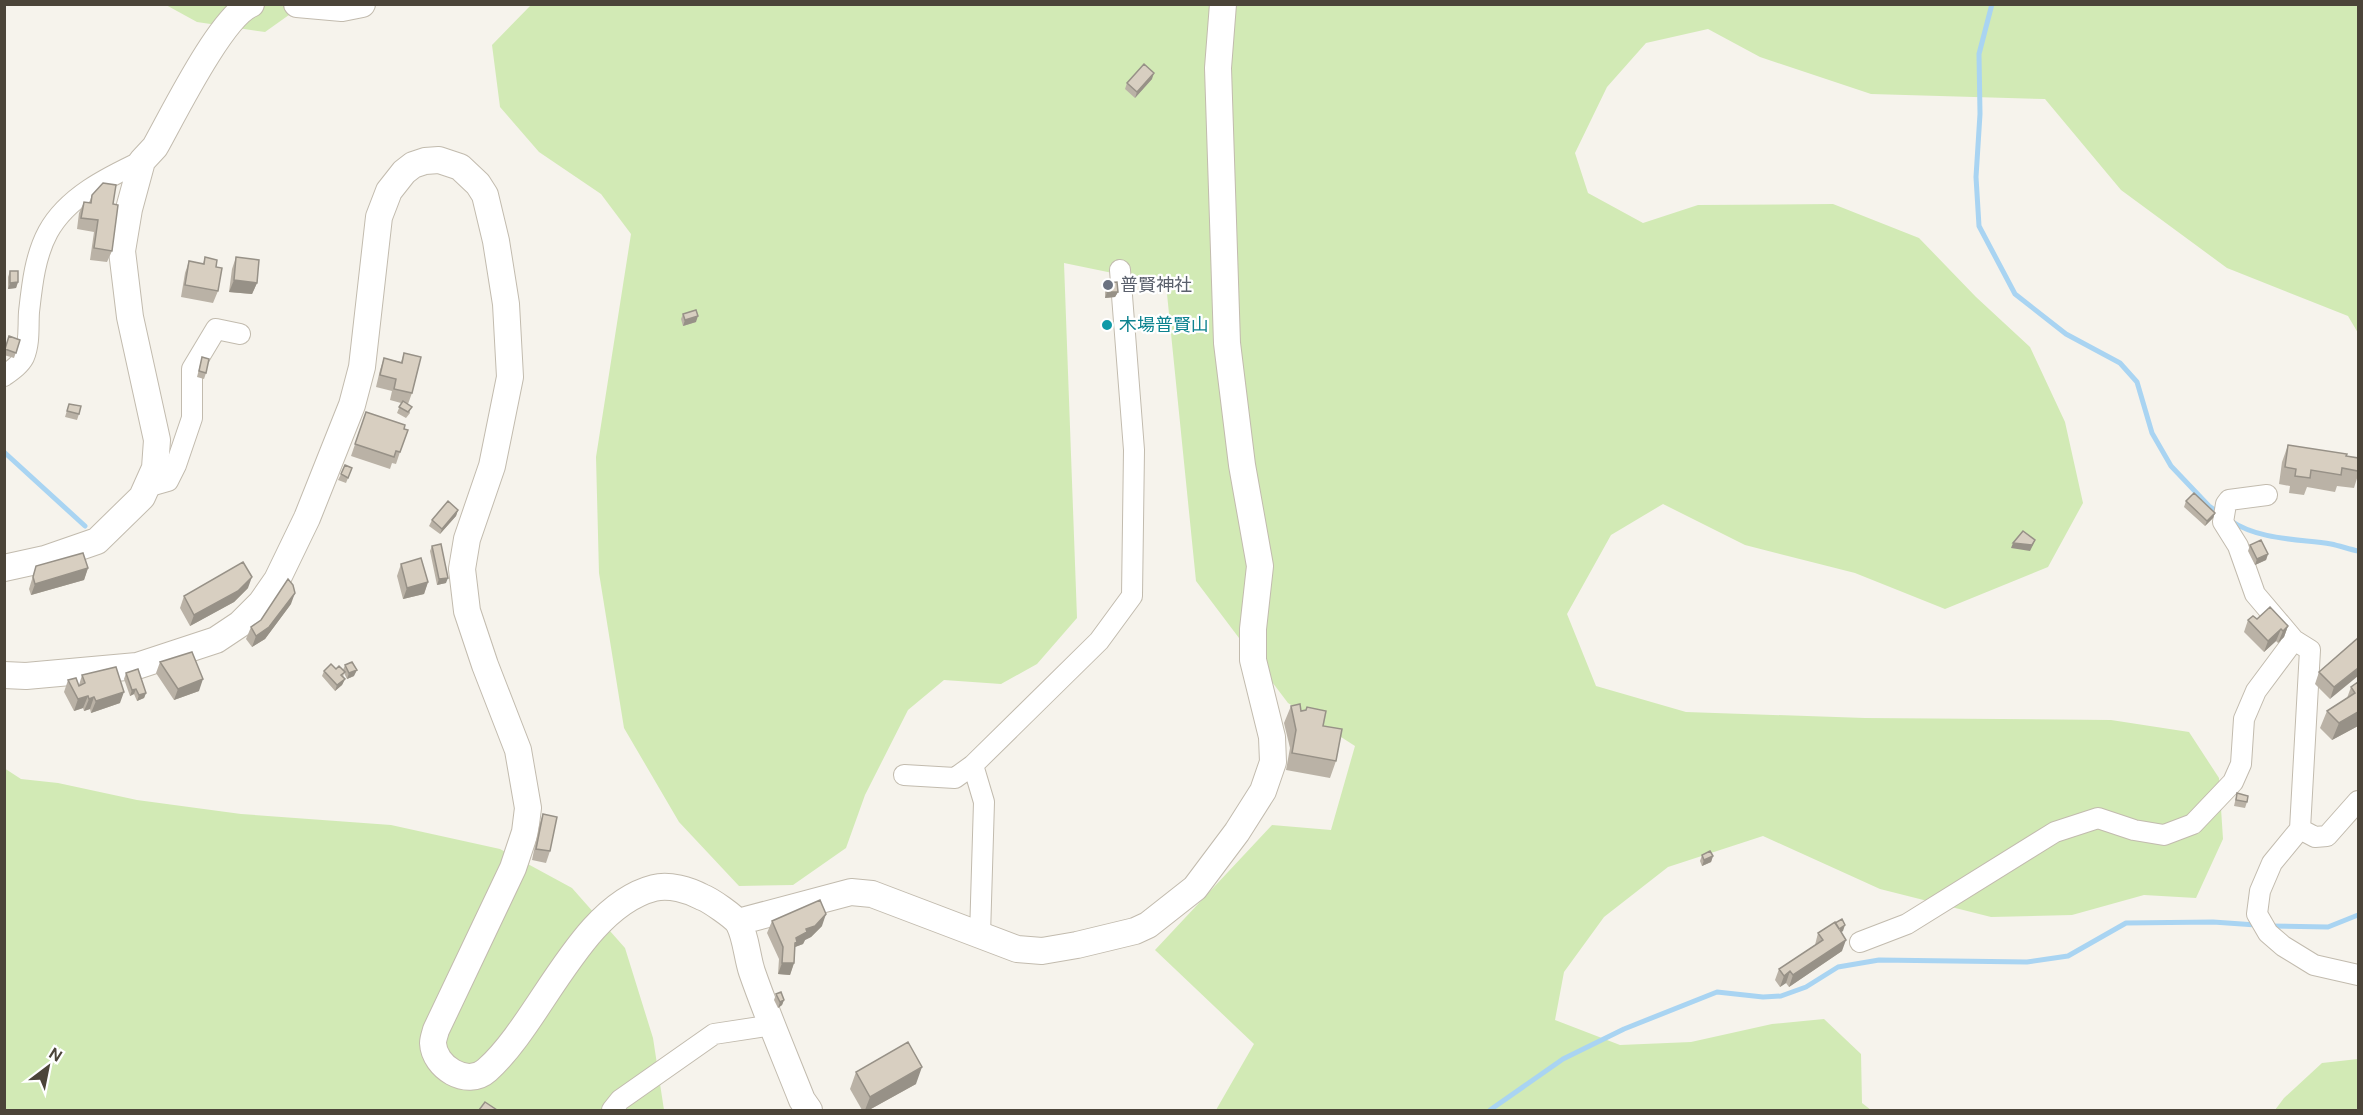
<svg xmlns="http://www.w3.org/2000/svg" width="2363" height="1115" font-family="'DM Sans','Noto Sans JP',sans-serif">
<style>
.green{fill:#d2eab5}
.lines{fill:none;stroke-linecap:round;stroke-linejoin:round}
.stream{stroke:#a9d4f2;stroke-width:5}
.minor-casing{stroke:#c2bbae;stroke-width:22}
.tertiary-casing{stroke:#c2bbae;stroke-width:28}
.minor{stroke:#fff;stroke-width:20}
.tertiary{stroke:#fff;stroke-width:26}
.wall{fill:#bab2a6}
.shaded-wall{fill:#979187}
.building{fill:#d8cfc1;stroke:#979187;stroke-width:1.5}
.worship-dot{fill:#6b7280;stroke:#fff;stroke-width:2}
.culture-dot{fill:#0f9aa8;stroke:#fff;stroke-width:2}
.labels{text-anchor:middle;stroke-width:4.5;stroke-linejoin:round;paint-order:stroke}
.worship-label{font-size:18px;fill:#5b616d;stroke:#fff;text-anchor:start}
.culture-label{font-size:18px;fill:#0d838f;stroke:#fff;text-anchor:start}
</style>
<rect width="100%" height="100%" fill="#f6f3ec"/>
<path class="green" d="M532 4 2358 5V333L2348 316 2227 268 2121 190 2045 99 1871 94 1760 57 1708 29 1646 43 1607 87 1575 153 1588 193 1643 223 1698 205 1833 204 1919 238 1976 297 2030 347 2065 422 2083 503 2048 567 1945 609 1855 573 1745 545 1663 504 1611 535 1567 614 1596 686 1686 712 1865 718 2111 720 2189 732 2219 778 2223 839 2196 898 2144 895 2072 915 1991 917 1880 889 1763 836 1668 867 1604 917 1564 972 1555 1020 1620 1045 1691 1042 1772 1024 1824 1019 1861 1054 1862 1103 1871 1110H1216L1254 1044 1155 950 1272 825 1331 830 1355 746 1288 703 1196 581 1166 284 1064 263 1077 618 1037 664 1001 684 944 680 908 710 865 795 846 848 793 885 739 886 679 822 624 728 599 573 596 457 631 234 601 194 539 152 500 107 492 45Z
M166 5H303L265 32 197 22Z
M4 768 21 779 58 783 137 800 241 814 391 825 500 849 572 888 625 948 653 1038 664 1110H5Z
M2358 1059V1110H2275L2284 1098 2322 1063Z"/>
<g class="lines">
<path class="stream" d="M1992 4 1979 54 1980 114 1976 177 1979 226 2015 294 2066 334 2120 363 2137 382 2152 433 2171 466 2209 506 2219 513
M4 452 85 526
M2231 521C2259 540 2299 539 2331 544 2340 546 2349 549 2358 551
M2268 926 2328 927 2358 915
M1490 1110 1563 1059 1624 1029 1717 992 1763 997 1781 996 1806 987 1838 967 1879 960 2027 962 2068 956 2126 923 2213 922 2256 925"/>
<g class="minor-casing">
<path id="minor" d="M4 376C11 371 20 365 24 357 30 343 28 326 29 312 32 285 35 256 48 232 67 197 108 177 142 161
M147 487 168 481 176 465 192 418V369L216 329 240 334
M2267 495 2229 500 2226 504 2223 522 2238 546 2255 594 2294 640 2310 650 2300 829 2315 837 2327 836 2358 801
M904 775 955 778 973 765
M2300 829 2272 863 2260 891 2257 914 2268 933 2283 946 2314 965 2358 975
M980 935 984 802 973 765 1099 641 1132 596 1134 450 1120 270
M1860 942 1907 924 2055 832 2098 818 2134 830 2164 835 2193 824 2233 782 2241 764 2244 719 2256 691 2294 640
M612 1110 620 1100 714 1034 773 1025"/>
</g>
<g class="tertiary-casing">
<path id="tertiary" d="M297 4 342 8 362 4
M4 568 45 559 97 541 142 497 155 468 157 440 130 317 122 251 129 209 142 161 155 147C173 115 221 17 251 4
M4 675 26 676 137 666 216 640 240 624 261 603 277 580 307 518 352 405 362 367 379 217 389 191 404 172 413 165 425 161 439 160 460 167 478 184 485 195 496 241 506 304 510 377 492 466 467 539 462 569 467 611 485 665 518 750 528 808 525 832 513 868 436 1030C435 1034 433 1039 433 1043 434 1067 467 1088 487 1070 541 1022 580 907 654 888 669 884 689 890 702 897 710 900 735 917 739 924 746 937 747 957 752 972 767 1015 785 1057 802 1100L809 1110
M738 922 851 892 872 894 1017 949 1042 951 1077 945 1135 931 1148 925 1195 888 1237 832 1263 791 1273 762 1272 737 1253 660V629L1260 566 1242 465 1227 343 1218 68 1223 4"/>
</g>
<use href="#minor" class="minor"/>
<use href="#tertiary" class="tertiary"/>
</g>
<path class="wall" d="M1152 79 1135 98 1125 89 1127 83Z
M92 195 113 204 112 251 107 262 90 260 94 232 77 229 79 213 84 202 89 203Z
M205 257 216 267 218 291 213 303 181 297 185 273 189 261 203 264Z
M236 257 257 283 252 294 229 292 232 269Z
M10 271 18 282 16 288 8 289V277Z
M1107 283 1118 292 1115 297 1105 298V288Z
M683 314 696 322 683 326 681 319Z
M9 336 20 340 14 358 4 355V350Z
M404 353 412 393 408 404 410 413 406 418 397 413 401 403 390 400 392 391 376 387 380 370 384 358 401 362Z
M202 357 206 373 204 379 197 377Z
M69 404 79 414 77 420 65 417Z
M366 412 404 429 400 452 396 464 392 463 390 469 351 456Z
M2288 445 2358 458V475L2354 488 2337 486 2335 492 2307 487 2304 495 2289 493 2290 486 2279 484 2282 462Z
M352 468 346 483 338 480 341 474Z
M2186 501 2215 513 2213 518 2205 526 2184 507Z
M458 510 456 516 440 534 429 526 432 520Z
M2250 545 2268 554 2266 560 2255 565 2248 551Z
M432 546 446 583 437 585 430 551Z
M401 564 428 582 424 594 403 599 397 576Z
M36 566 88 568 84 580 31 595 29 589Z
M248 588 234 602 190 626 180 608 184 596Z
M291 604 265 639 252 647 246 639 251 627Z
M2257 619 2288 626 2284 637 2278 643 2276 641 2264 652 2244 632 2248 620Z
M2358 638 2330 699 2315 684 2319 672Z
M160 662 199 691 174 700 156 673Z
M345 665 354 676 347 679 344 673 343 677 345 679 342 685 335 691 322 676 324 671 336 669 343 670Z
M126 673 146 693 144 698 137 701 134 694 130 696 124 679Z
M82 675 120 703 91 713 90 709 84 711 83 708 74 711 64 692 68 680 79 685Z
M2358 682V726L2332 740 2320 728 2327 711 2347 698 2351 687Z
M1291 706 1301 711 1306 710 1307 707 1323 726 1336 761 1330 778 1286 770 1290 748 1284 723Z
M2237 793 2247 802 2245 808 2234 806Z
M543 814 550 851 546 863 532 860 539 826Z
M1702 855 1713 856 1711 862 1702 866 1700 861Z
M772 921 822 926 811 937 805 940 803 944 795 947 794 963 790 975 778 974 779 959 767 933Z
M1843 931 1841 932 1842 951 1789 987 1786 983 1780 987 1775 980 1779 969 1815 945 1818 933Z
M776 994 784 1000 782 1005 778 1008 774 1000Z
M856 1072 916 1084 869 1110H862L850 1089Z"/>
<path class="shaded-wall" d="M1154 73 1152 79 1135 98 1137 92Z
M234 280 257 283 252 294 229 292Z
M18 282 16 288 8 289 10 283Z
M1107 292H1118L1115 297 1105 298Z
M698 316 696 322 683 326 685 320Z
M458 510 456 516 440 534 442 529Z
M2215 513 2213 518 2205 526 2207 521Z
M2035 540 2033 545 2030 551 2011 548 2013 543Z
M2268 554 2266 560 2255 565 2257 559Z
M88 568 84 580 31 595 35 584Z
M252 577 248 588 234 602 190 626 194 615Z
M448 578 446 583 437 585 439 579Z
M428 582 424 594 403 599 407 588Z
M295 593 291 604 265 639 252 647 256 636Z
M2288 626 2284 637 2278 643 2283 631Z
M2281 629 2276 641 2264 652 2268 641Z
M2358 668V676L2330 699 2334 687Z
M357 670 354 676 347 679 349 673Z
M203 679 199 691 174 700 178 689Z
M345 679 342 685 335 691 337 685Z
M136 689 134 694 130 696 132 690Z
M124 692 120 703 91 713 96 701Z
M146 693 144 698 137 701 139 695Z
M88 696 83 708 74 711 78 699Z
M94 697 90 709 84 711 89 699Z
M2358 712V726L2332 740 2339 723Z
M1713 856 1711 862 1702 866 1704 860Z
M826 914 822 926 811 937 805 940 803 944 795 947 796 938Z
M1845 925 1843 931 1835 936 1837 930Z
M1846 940 1842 951 1789 987 1793 975Z
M782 963H794L790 975 778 974Z
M1790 971 1786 983 1780 987 1784 976Z
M784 1000 782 1005 778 1008 780 1002Z
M922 1067 916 1084 869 1110H865L870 1097Z"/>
<path class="building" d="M1144 64 1154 73 1137 92 1127 83Z
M103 183 116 185 113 204 118 205 112 251 94 248 98 220 81 218 84 202 91 203 92 195Z
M205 257 217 260 216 267 222 268 218 291 185 285 189 261 204 264Z
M236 257 259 260 257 283 234 280Z
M10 271H18V282L10 283Z
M1117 282 1118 292H1107V283Z
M696 310 698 316 685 320 683 314Z
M9 336 20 340 16 353 5 349Z
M404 353 421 357 412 393 394 389 396 379 380 375 384 358 402 363Z
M202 357 209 359 206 373 199 371Z
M403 401 412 407 408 412 399 407Z
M69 404 81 406 79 414 67 411Z
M366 412 405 425 404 429 408 430 400 452 396 451 394 457 355 444Z
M2288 445 2347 454 2346 456 2358 458V471L2342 468 2341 475 2311 470 2310 478 2295 476 2296 469 2285 467Z
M345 465 352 468 348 478 341 474Z
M2194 493 2215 513 2207 521 2186 501Z
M448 501 458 510 442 529 432 520Z
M2023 531 2035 540 2032 545 2013 543Z
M2261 540 2268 554 2257 559 2250 545Z
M441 544 448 578 439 579 432 546Z
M83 553 88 568 35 584 33 577 36 566Z
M421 558 428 582 407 588 401 564Z
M243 562 252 577 238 591 194 615 184 596Z
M288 579 293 585 295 593 269 627 256 636 251 627 261 620Z
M2270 607 2288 626 2283 631 2281 629 2268 641 2248 620 2253 616 2257 619Z
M2358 638V668L2334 687 2319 672Z
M192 652 203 679 178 689 160 662Z
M352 662 357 670 349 673 345 665Z
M331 664 336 669 339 666 345 672 341 675 345 679 337 685 324 671Z
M116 667 124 692 96 701 94 697 89 699 88 696 78 699 68 680 76 678 79 686 85 683 82 675Z
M138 669 146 693 139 695 136 689 132 690 126 673Z
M2358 682V712L2339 723 2327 711 2355 693 2351 687Z
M1300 704 1301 711 1306 710 1307 707 1326 711 1323 726 1342 729 1336 761 1292 753 1296 730 1291 706Z
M2237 793 2248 796 2247 802 2236 800Z
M543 814 557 817 550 851 536 849Z
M1710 851 1713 856 1704 860 1702 855Z
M820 900 826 914 815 926 806 929 807 932 796 938 797 942 795 943 794 963H782L783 947 772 921Z
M1842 919 1845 925 1839 929 1835 923Z
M1835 922 1846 940 1793 975 1790 971 1784 976 1779 969 1823 940 1818 933Z
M781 992 784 1000 780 1002 776 994Z
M908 1042 922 1067 870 1097 856 1072Z
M485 1102 497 1110H479Z"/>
<circle class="worship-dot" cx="1108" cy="285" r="6"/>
<circle class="culture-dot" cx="1107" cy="325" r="6"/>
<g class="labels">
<g class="worship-label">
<text x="1120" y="291">普賢神社</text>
</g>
<g class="culture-label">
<text x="1119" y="331">木場普賢山</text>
</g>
</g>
<rect width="2363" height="1115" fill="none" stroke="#4b4439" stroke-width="12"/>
<g transform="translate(48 1067) rotate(32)" stroke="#ffffff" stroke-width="4.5" paint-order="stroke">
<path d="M0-4.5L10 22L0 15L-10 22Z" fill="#4b4439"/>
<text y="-9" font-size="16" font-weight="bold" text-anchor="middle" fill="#4b4439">N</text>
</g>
</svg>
